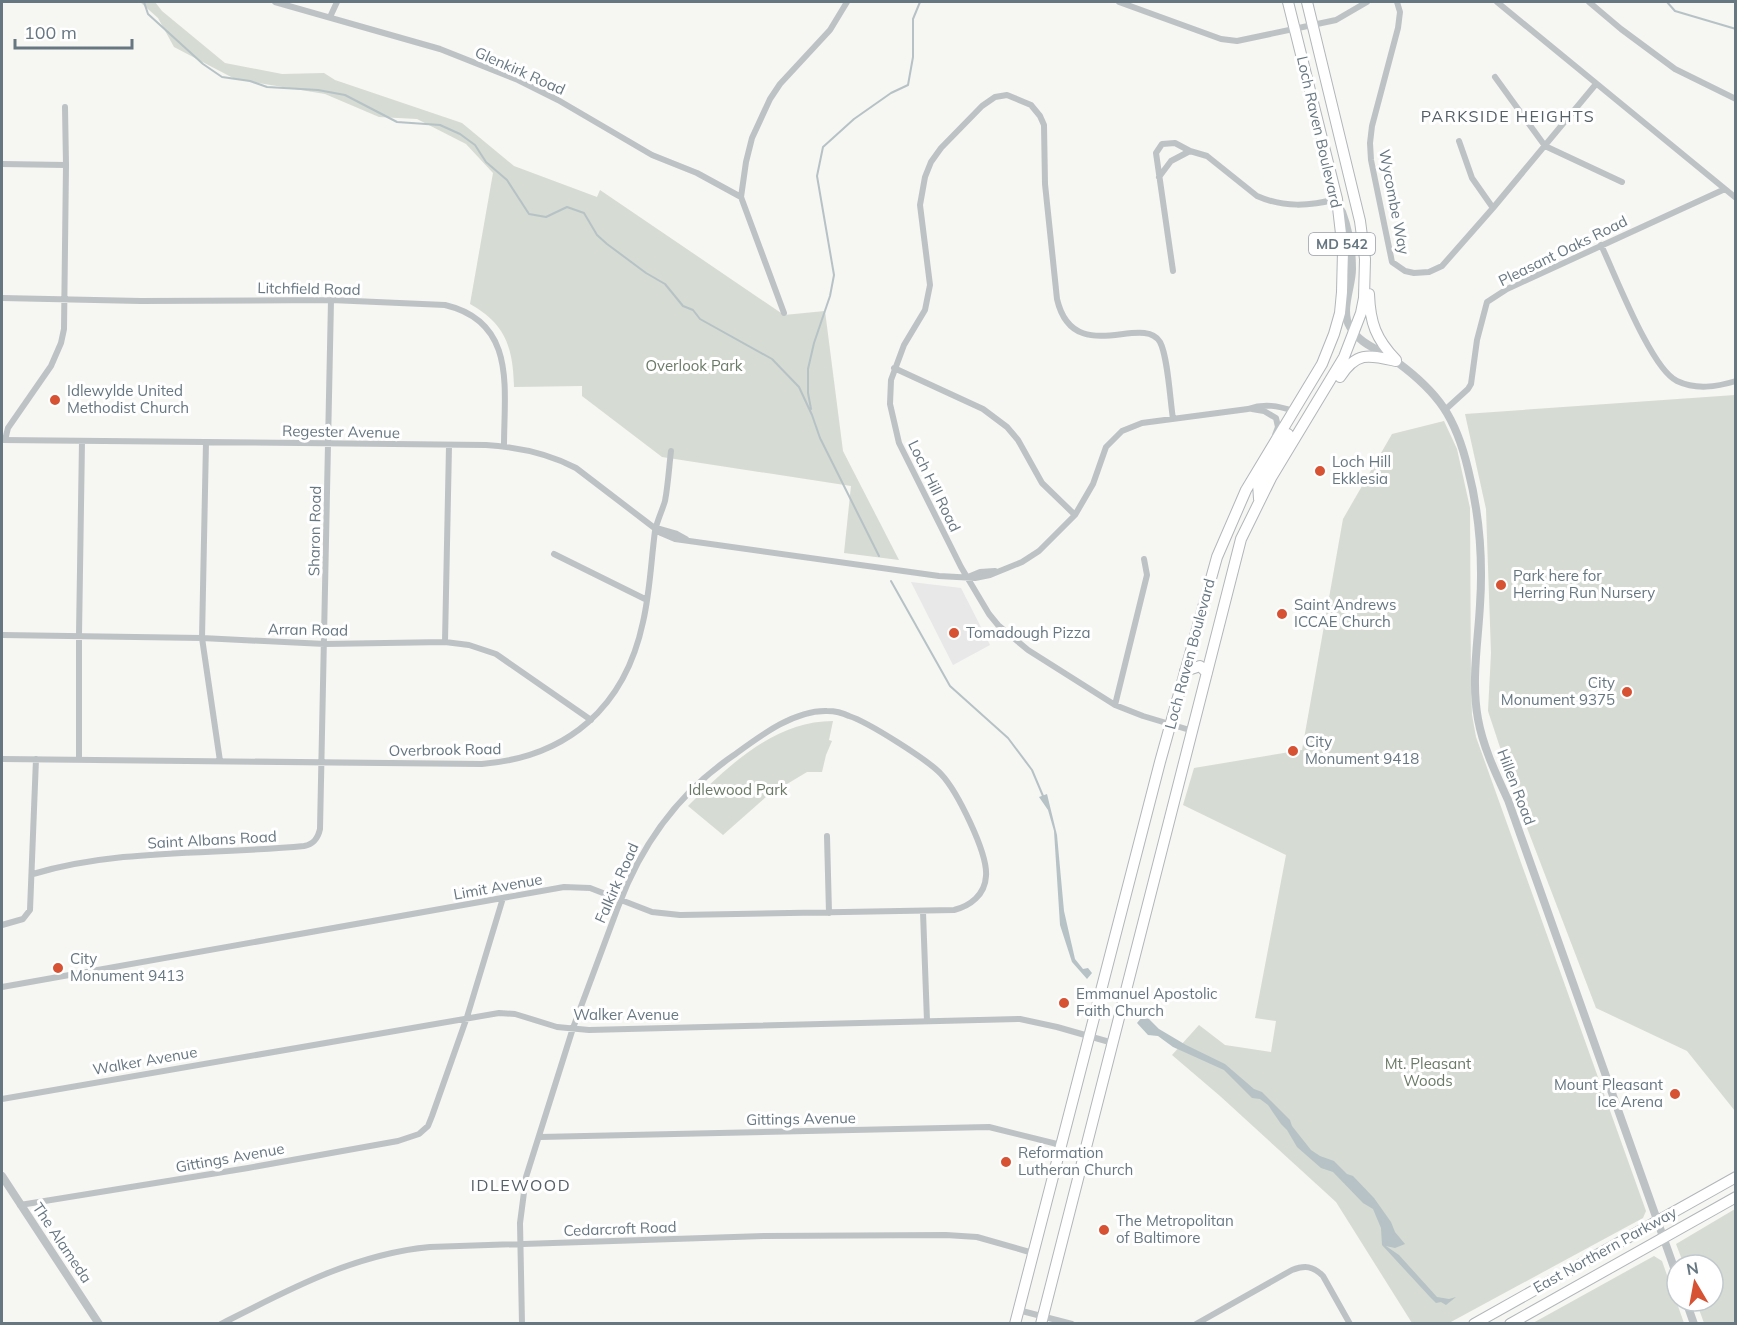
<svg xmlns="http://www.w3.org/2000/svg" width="1737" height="1325" font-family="Mulish,sans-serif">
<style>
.built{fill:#e7e8e7}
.green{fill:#d6dbd3}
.water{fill:#b6c2c5}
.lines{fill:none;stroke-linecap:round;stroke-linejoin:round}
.stream{stroke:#b6c2c5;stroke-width:2}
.primary-casing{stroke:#b1b6b9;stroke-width:12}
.minor{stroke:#bdc2c5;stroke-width:6}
.tertiary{stroke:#bdc2c5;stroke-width:8}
.primary{stroke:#fff;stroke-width:10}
.poi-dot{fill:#d65233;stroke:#fff;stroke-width:2}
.labels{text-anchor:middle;stroke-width:6;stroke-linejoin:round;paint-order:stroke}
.shield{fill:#fff;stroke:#95a0a8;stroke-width:1.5}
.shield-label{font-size:14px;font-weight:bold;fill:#677782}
.street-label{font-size:15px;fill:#677782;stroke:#fff}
.park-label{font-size:15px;fill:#6b7a66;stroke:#fff}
.poi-label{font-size:15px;fill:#677782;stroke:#fff;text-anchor:start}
.neighbourhood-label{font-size:16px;letter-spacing:1.5px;fill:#556068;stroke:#fff}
</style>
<rect width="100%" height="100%" fill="#f6f6f3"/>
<path class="built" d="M911 582 961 588 990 645 953 665Z"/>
<path class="green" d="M140 2H155L162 11 225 63 282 74 324 73 335 80 462 123 514 166 597 197 600 190 784 315 825 311 843 451 899 560 844 553 851 486 662 457 582 396V386L514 387C513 348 506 324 470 304L493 173 466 144 417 119 379 117 325 94 235 79 174 47 158 18Z
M1735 395H1736L1735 1111 1687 1051 1596 1008 1524 820 1488 711 1491 653 1486 509 1465 414Z
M1444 421 1457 449 1470 508 1471 688 1472 715 1476 737 1646 1211 1643 1218 1449 1323H1412L1336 1202 1220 1096 1172 1055 1199 1025 1225 1045 1271 1052 1276 1021 1255 1018 1286 855 1183 805 1194 768 1302 750 1343 519 1392 434Z
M833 721 829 740 832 741 826 755 822 772H807L767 796 723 835 688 806C728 766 774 721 833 721Z
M1735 1209V1323H1704L1696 1301H1713V1265H1684L1676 1244Z
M1654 1256 1662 1261 1684 1323H1533Z"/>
<path class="water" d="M1047 794 1057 835 1064 911 1075 959 1083 969 1088 968 1092 973 1087 979 1072 962 1060 925 1054 831 1048 810 1039 797Z
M1142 1017 1149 1019 1159 1029 1186 1045 1225 1064 1254 1089 1262 1092 1290 1120 1292 1126 1311 1150 1320 1156 1334 1161 1347 1174 1353 1176 1374 1198 1391 1222 1395 1232 1405 1244 1395 1248 1386 1246 1399 1255 1437 1297 1449 1299 1456 1297 1446 1305 1441 1302 1436 1303 1430 1297 1382 1245 1381 1228 1373 1209 1363 1203 1333 1172 1321 1168 1297 1147 1287 1130 1281 1124 1268 1105 1260 1099 1252 1098 1224 1070 1173 1047 1158 1036 1148 1035 1137 1023Z"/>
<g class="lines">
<path class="stream" d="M144 2 148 14 203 64 222 77 250 81 267 87 318 90 345 95 397 122 440 125 460 134 475 145 486 162 507 180 529 214 546 217 567 207 584 213 597 235 607 244 646 273 665 284 683 306 693 310 700 319 772 359 799 387 812 415 820 438 879 556
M1667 2 1675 11 1736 29
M811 409 808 393V369L814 343 830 296 834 275 817 176 823 147 854 119 891 93 908 85 913 57V19L920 2
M891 581 950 686 1008 738 1032 770 1043 796"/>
<g class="primary-casing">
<path id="primary" d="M1369 294C1370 323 1376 339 1396 360
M1340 377C1357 351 1369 355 1396 361
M1259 499 1258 483 1288 434
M1185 671 1200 666 1207 673
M1015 1324 1160 762 1217 557 1246 490 1322 364 1334 334 1340 313 1342 292 1343 251 1337 199 1288 2
M1041 1324 1241 539 1271 478 1344 357 1361 313 1364 298 1365 259 1360 221 1307 2
M1474 1324 1736 1177
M1510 1324 1736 1197"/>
</g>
<path class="minor" d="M275 2 440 49 518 80 558 100 652 155 697 173 741 197
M1119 2 1221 39 1237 41 1336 20 1367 2
M1397 2 1400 12 1398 28 1372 126 1370 143 1371 160 1392 262 1405 271 1414 273 1429 272 1442 266 1493 208 1596 84
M1497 2 1736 198
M1589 2 1621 29 1675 69 1736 99
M330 17 337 2
M1495 77 1545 146 1622 182
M1459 141 1472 178 1493 208
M2 164 66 165
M1159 177 1171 161 1190 151
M1601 245C1615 274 1651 369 1677 381 1696 390 1716 387 1736 381
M1173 271 1156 153 1162 144 1175 143 1190 151 1207 156 1257 196C1284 208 1310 206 1337 199
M2 298 141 301 331 300 445 305C517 322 504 388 504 446
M784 313 741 197 746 162 752 138 770 99 780 84 830 30 847 2
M894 368 983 409 1007 427 1018 440 1042 483 1075 515
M1252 409 1264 411 1276 418 1278 427 1275 435
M1446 409 1468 389 1471 384 1477 340 1487 302 1507 289 1725 189
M1173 419C1170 400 1168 357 1160 342 1143 313 1073 368 1057 299L1045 184 1044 125 1040 116 1031 105 1007 95 995 97 982 106 941 148 931 162 925 177 920 205 930 285 925 310 904 345 891 380 890 404 899 443 961 567 989 614 998 625 1028 650 1115 705 1143 716 1193 731
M2 440 486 445C518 447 548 453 576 468L661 533 675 539 939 576 975 578 990 575 1022 562 1039 551 1075 515 1093 484 1106 447 1122 431 1142 423 1248 409C1265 403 1278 406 1294 411
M5 440 8 428 51 366 61 343 64 329 66 165 65 107
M206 442 202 638 220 761
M656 528 677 534 686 539
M554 554 647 600
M968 577 980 572 995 571
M2 635 202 638 325 644 445 642 469 645 496 654 591 720
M445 642 449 446
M1115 705 1147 575 1144 559
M2 759 482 764C568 757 625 707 643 622 650 592 651 561 655 531 657 521 662 511 665 501 668 485 669 468 671 451
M79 760V635L82 441
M827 836 829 913
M33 874C121 848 214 855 304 846 314 844 318 838 320 829L331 300
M923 912 927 1021
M2 925 23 919 30 910 36 759
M2 987 564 887 590 888 652 912 680 915 954 910C970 906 985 895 986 876 988 853 957 791 941 774 928 760 868 722 849 716 843 713 834 711 827 711 794 710 760 736 734 755 678 793 641 845 618 907L573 1028 526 1177 520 1223 522 1324
M2 1099 499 1013 515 1014 557 1027 589 1030 1020 1019 1057 1027 1113 1043
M540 1137 989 1127 1061 1145
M20 1205 248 1168 398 1141 419 1134 428 1126 432 1116 467 1017 503 898
M1018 1310 1072 1324
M221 1324C288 1290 354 1254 430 1247L764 1236 946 1235 977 1237 1033 1253
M1196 1324 1292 1270C1305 1265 1313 1266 1323 1276L1350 1324"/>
<path class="tertiary" d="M1342 212C1349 231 1352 249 1352 269 1352 287 1340 311 1350 327 1362 347 1381 349 1397 362 1439 393 1456 418 1468 469 1479 512 1483 560 1480 605 1478 642 1471 682 1478 719 1483 747 1496 774 1508 800L1677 1276
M2 1176 99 1324
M1686 1301 1694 1324"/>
<use href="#primary" class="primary"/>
</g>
<g class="poi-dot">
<circle cx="55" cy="400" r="6"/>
<circle cx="1320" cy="471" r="6"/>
<circle cx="1501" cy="585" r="6"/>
<circle cx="1282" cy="614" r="6"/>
<circle cx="954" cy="633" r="6"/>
<circle cx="1627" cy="692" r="6"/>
<circle cx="1293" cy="751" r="6"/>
<circle cx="58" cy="968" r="6"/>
<circle cx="1064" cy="1003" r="6"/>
<circle cx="1675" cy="1094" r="6"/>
<circle cx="1006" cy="1162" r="6"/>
<circle cx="1104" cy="1230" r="6"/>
</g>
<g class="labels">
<rect class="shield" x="1309" y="233" width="66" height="22" rx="4.5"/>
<g class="shield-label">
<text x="1342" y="249">MD 542</text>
</g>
<g class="street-label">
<text transform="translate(520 71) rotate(24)" y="5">Glenkirk Road</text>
<text transform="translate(1319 132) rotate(77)" y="5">Loch Raven Boulevard</text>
<text transform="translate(1394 202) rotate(79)" y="5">Wycombe Way</text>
<text transform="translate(1563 251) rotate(-26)" y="5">Pleasant Oaks Road</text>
<text transform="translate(309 289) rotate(1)" y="5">Litchfield Road</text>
<text transform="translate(341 432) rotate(1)" y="5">Regester Avenue</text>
<text transform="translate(934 486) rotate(64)" y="5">Loch Hill Road</text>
<text transform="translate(315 531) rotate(-89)" y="5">Sharon Road</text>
<text transform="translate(308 630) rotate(1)" y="5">Arran Road</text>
<text transform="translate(1190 654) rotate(-75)" y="5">Loch Raven Boulevard</text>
<text transform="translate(445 750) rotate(-1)" y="5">Overbrook Road</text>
<text transform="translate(1516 787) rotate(69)" y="5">Hillen Road</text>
<text transform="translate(212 840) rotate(-3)" y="5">Saint Albans Road</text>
<text transform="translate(617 883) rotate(-66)" y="5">Falkirk Road</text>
<text transform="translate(498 887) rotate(-10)" y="5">Limit Avenue</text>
<text x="626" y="1020">Walker Avenue</text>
<text transform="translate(145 1061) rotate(-10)" y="5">Walker Avenue</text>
<text transform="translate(801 1119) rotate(-1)" y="5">Gittings Avenue</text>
<text transform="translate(230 1158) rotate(-10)" y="5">Gittings Avenue</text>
<text transform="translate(620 1229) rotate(-2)" y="5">Cedarcroft Road</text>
<text transform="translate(62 1243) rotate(56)" y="5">The Alameda</text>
<text transform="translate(1605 1250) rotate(-29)" y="5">East Northern Parkway</text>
</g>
<g class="park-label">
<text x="694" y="371">Overlook Park</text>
<text x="738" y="795">Idlewood Park</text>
<text x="1428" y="1069">Mt. Pleasant<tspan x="1428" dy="17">Woods</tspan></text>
</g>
<g class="poi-label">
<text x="67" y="396">Idlewylde United<tspan x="67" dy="17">Methodist Church</tspan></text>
<text x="1332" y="467">Loch Hill<tspan x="1332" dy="17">Ekklesia</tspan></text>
<text x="1513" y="581">Park here for<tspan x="1513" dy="17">Herring Run Nursery</tspan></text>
<text x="1294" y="610">Saint Andrews<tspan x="1294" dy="17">ICCAE Church</tspan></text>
<text x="966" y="638">Tomadough Pizza</text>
<text x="1615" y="688" text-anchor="end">City<tspan x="1615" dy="17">Monument 9375</tspan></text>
<text x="1305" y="747">City<tspan x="1305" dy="17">Monument 9418</tspan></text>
<text x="70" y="964">City<tspan x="70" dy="17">Monument 9413</tspan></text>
<text x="1076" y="999">Emmanuel Apostolic<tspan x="1076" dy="17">Faith Church</tspan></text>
<text x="1663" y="1090" text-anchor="end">Mount Pleasant<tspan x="1663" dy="17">Ice Arena</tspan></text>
<text x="1018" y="1158">Reformation<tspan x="1018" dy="17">Lutheran Church</tspan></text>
<text x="1116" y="1226">The Metropolitan<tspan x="1116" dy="17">of Baltimore</tspan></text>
</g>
<g class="neighbourhood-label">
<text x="1508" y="122">PARKSIDE HEIGHTS</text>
<text x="521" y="1191">IDLEWOOD</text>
</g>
</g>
<rect width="1737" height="1325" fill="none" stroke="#677782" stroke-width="6"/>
<g transform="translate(1695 1283) rotate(350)"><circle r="28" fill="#ffffff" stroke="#c2c9cd" stroke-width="1.5"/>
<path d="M0-4.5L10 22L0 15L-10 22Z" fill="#d65233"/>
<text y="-9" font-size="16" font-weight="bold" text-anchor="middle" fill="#677782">N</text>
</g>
<path d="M15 39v9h117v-9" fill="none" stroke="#677782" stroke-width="3"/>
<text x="24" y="39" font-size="18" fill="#677782" stroke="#ffffff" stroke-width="4.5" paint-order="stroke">100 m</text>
</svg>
